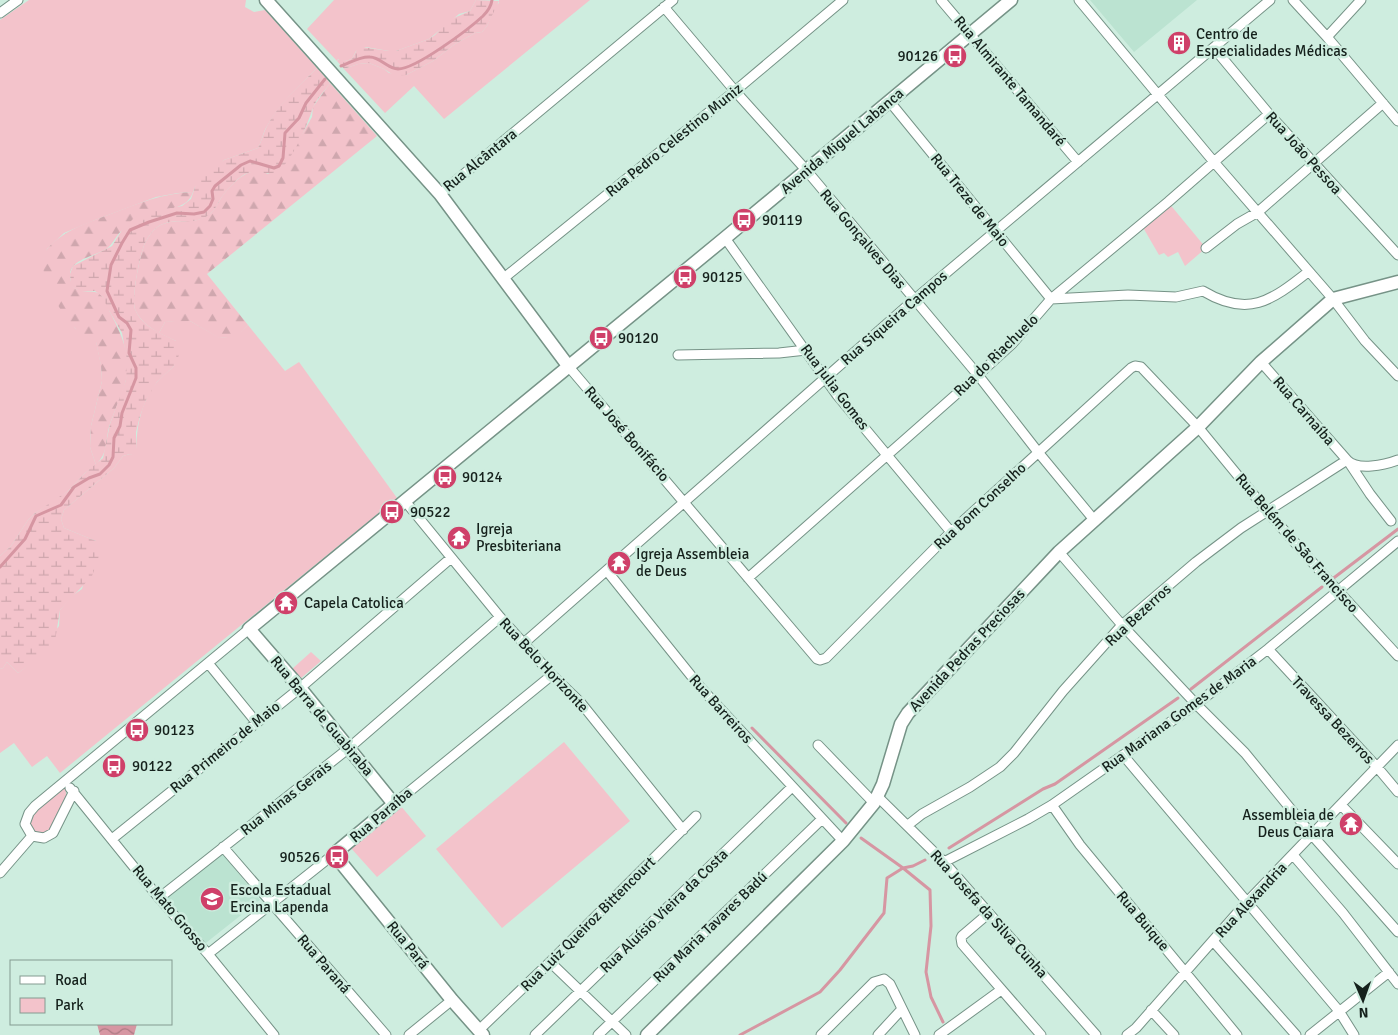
<svg xmlns="http://www.w3.org/2000/svg" width="1398" height="1035" font-family="Signika,sans-serif">
<style>
.built{fill:#bbe3d1}
.green{fill:#f3c3cb}
.forest{fill:url(#forest-firs)}
.wetland{fill:url(#wetland-marsh)}
.water{fill:url(#water-waves)}
.lines{fill:none;stroke-linecap:round;stroke-linejoin:round}
.stream{stroke:#d696a2;stroke-width:3}
.street-casing{stroke:#769387;stroke-width:11}
.secondary-casing{stroke:#769387;stroke-width:15}
.street{stroke:#fff;stroke-width:9}
.secondary{stroke:#fff;stroke-width:12}
.labels{text-anchor:middle;stroke-width:5;stroke-linejoin:round;paint-order:stroke}
.poi-label{font-size:15px;fill:#15211c;stroke:#ceeddf;text-anchor:start}
.street-label{font-size:15px;fill:#15211c;stroke:#ceeddf}
</style>
<defs>
<pattern id="forest-firs" width="22" height="20" patternUnits="userSpaceOnUse" patternTransform="scale(1.25)"><rect width="22" height="20" fill="#f3c3cb"/><path d="M5 1l3.5 6h-7zM16 11l3.5 6h-7z" fill="#cfa7ae"/></pattern>
<pattern id="wetland-marsh" width="20" height="14" patternUnits="userSpaceOnUse" patternTransform="scale(1.25)"><rect width="20" height="14" fill="#f3c3cb"/><path d="M1 5h8M5 5V1M11 12h8M15 12V8" fill="none" stroke="#cfa7ae"/></pattern>
<pattern id="water-waves" width="16" height="10" patternUnits="userSpaceOnUse" patternTransform="scale(1.25)"><rect width="16" height="10" fill="#d696a2"/><path d="M0 5q4-4 8 0t8 0" fill="none" stroke="#ac7a83"/></pattern>
</defs>
<rect width="100%" height="100%" fill="#ceeddf"/>
<path class="built" d="M1090 0H1197L1134 52Z
M221 852 260 900 202 946 163 898Z"/>
<path class="green" d="M29 0H246L245 7 254 12 265 10 317 68C299 86 280 103 267 126 263 132 262 141 258 148L224 160 195 187 193 192 178 193 156 197 95 220 64 233 47 249 43 261 47 282 75 328 96 341 101 365 102 381 91 426 90 447 96 465 85 473 68 491 56 500 35 513 28 520 11 546 0 556V20Z
M334 0H476L470 11 459 14 429 39 396 51H389L366 47 356 51 352 59 345 61 338 59 337 61 307 29Z
M499 0H590L444 119 414 86 385 113 344 69 358 64 369 63 384 69 389 73 406 75 433 61 455 44 475 33 482 32 487 26 496 5 499 3Z
M1168 202 1206 248 1185 266 1178 252 1168 257 1164 253 1159 255 1141 224Z
M175 321H190L220 338 236 336 248 325 285 371 299 362 397 498 60 773 47 756 32 767 14 743 0 753V669L3 668 7 662 18 673 26 667 59 626 60 610 72 596 82 589 96 541 64 528 61 519 64 510 114 468 123 456 130 454 136 456C136 430 140 403 157 382 162 376 169 371 174 366L176 341 159 333 165 322Z
M311 652 321 661 300 679 292 669Z
M564 742 630 821 502 928 436 849Z
M65 782 67 806 56 828 38 838 26 819Z
M400 805 426 836 377 877 350 847Z"/>
<path class="forest" d="M330 83 377 136 207 274 248 325 236 337 219 338 190 321 165 322 159 333C149 327 139 320 135 309 131 298 140 254 145 243 149 235 155 227 163 224 180 217 194 227 211 213 215 209 218 203 221 198 229 187 243 171 257 171 260 171 265 173 268 174L286 162 312 117 313 107Z
M193 192C188 208 172 207 159 213 148 218 134 222 124 229 116 234 114 244 106 249 96 256 71 259 70 274 70 278 71 282 72 286 75 288 78 290 82 291 89 292 98 290 103 297 107 301 108 309 111 314 121 333 132 358 126 380 122 396 114 411 109 427 105 444 108 452 96 465L90 447 91 426 102 381 101 366 96 342C89 336 79 333 74 327 60 312 31 267 48 248 64 230 87 223 108 215 136 204 163 193 193 192Z"/>
<path class="wetland" d="M476 0 499 1 487 26 482 32 475 33 455 44 433 61 406 75 395 76 384 69 369 63 358 64 344 69 337 61 340 58 345 61 352 59 358 48 362 47 389 51H396L429 39 435 35 449 20 470 11Z
M317 68 330 83C325 91 316 99 313 108 308 123 292 162 278 171 268 177 257 169 245 174 236 179 227 190 221 198 218 203 215 210 210 214 193 227 180 217 163 224 155 227 149 235 145 243 140 254 131 298 135 309 142 327 161 333 176 341L180 353 174 366 157 382 146 400 140 416 136 432V457L130 454 123 456 114 468 64 510 61 519 64 528 96 541 99 556 92 576 60 610 54 647 44 655 18 673 7 662 3 668 0 669V556L11 546 28 520 35 513 68 491 85 473 103 458 110 424 126 380 127 361 122 333 107 307 103 297 95 291H80L71 286 70 274 73 266 112 246 122 230 134 218 148 212 182 206 191 199 195 187 204 174 224 160 258 148C262 141 263 133 267 126 279 103 299 86 317 68Z"/>
<path class="water" d="M97 1024H137L134 1035H100Z"/>
<g class="lines">
<path class="stream" d="M341 66C350 63 360 56 370 57 380 57 388 69 398 69 416 69 469 29 483 16 488 11 491 7 492 0
M0 567 25 539 36 516 61 505 74 487 89 478 100 474 109 465 113 457 114 438 120 426 122 413 136 378V368L129 353 131 330 127 323 119 317 107 291 111 265 122 243 130 230 149 222 177 213 194 214 204 212 210 206 213 199 212 191 215 186 241 165 250 161 274 168 279 166 283 158 285 133 299 118 306 103 325 79
M1331 580 1398 529
M1191 689 1322 587
M752 728 846 823
M861 838 903 868 930 890 931 926 926 972 931 997 943 1022
M949 848 1043 789 1055 784 1178 698
M740 1035 820 992 840 970 884 913 887 878 903 868 913 866 925 860"/>
<g class="street-casing">
<path id="street" d="M941 0 1078 162
M1079 0 1214 162 1333 299 1365 341 1398 376
M1293 0 1327 37 1398 121
M664 7 735 91 807 171 978 375 1038 452 1095 521
M0 13 18 0
M1327 37 1361 0
M1214 48 1269 114 1398 255
M890 102 1051 299 1128 295 1176 297 1203 291C1248 318 1271 301 1308 272
M440 194 673 0
M725 238 837 395 951 532
M1206 248 1237 224 1258 212 1383 103
M504 278 735 91 843 0
M678 355 779 353 806 350
M1261 362 1347 460
M569 367 817 659 820 660 826 658 951 532 1131 368 1135 366 1141 367 1198 427 1267 511 1329 581 1398 656
M1350 464 1370 494 1391 521
M405 501 500 617 552 675 581 703 683 830
M1059 552 1122 625 1196 704 1245 753 1312 835 1398 932
M607 571 701 688 843 841
M748 578 978 375 1012 344 1051 299 1168 202 1269 114
M524 643 914 300 1270 0
M1268 649 1377 767 1398 792
M208 663 256 722
M818 745 874 803
M1123 755 1339 1011 1354 1035
M70 788 159 898 208 954 274 1035
M74 791 53 833 44 838 32 836 25 824 29 813 35 806 249 629
M878 797 944 862 1096 1035
M394 804 552 675
M1052 805 1080 845 1237 1035
M1341 805 1398 864
M908 825 922 814 970 787 1000 767 1014 753 1063 691 1122 625 1196 562 1241 528 1347 460C1357 471 1385 465 1398 460
M112 839 300 688 451 558
M223 847 386 1035
M1293 855 1343 913 1398 984
M944 862 1028 819 1052 805 1196 704 1237 673 1268 649 1398 541
M0 873 32 836
M159 898 349 748 500 617
M989 913 962 936 961 938 962 944 1041 1035
M1213 941 1296 1035
M208 954 334 854
M550 962 626 1035
M1151 1010 1174 1035
M479 1030 550 962 696 816
M409 1035 452 1000
M535 1035 792 787
M598 1035 822 819
M821 1035 874 982 884 979 890 984 915 1035
M878 1035 902 1009
M939 1035 1001 990
M1127 1035 1136 1028 1246 903 1398 745
M1310 1035 1389 972"/>
</g>
<g class="secondary-casing">
<path id="secondary" d="M266 0 440 194 569 367
M483 1035 452 1000 334 854 394 804 300 688 249 629 725 238 1011 0
M647 1035 843 841 874 803 883 784 901 724 908 713 1059 552 1198 427 1261 362 1333 299 1398 282"/>
</g>
<use href="#street" class="street"/>
<use href="#secondary" class="secondary"/>
</g>
<defs>
<g id="building-disc" transform="scale(1.25)"><circle r="9.5" fill="#cf4069" stroke="#ceeddf"/><path d="M-4-6H4V6H1V3H-1V6H-4ZM-2.5-4.3h1.7v1.8h-1.7ZM.8-4.3h1.7v1.8H.8ZM-2.5-1h1.7V.8h-1.7ZM.8-1h1.7V.8H.8Z" fill="#fff"/></g>
<g id="bus-disc" transform="scale(1.25)"><circle r="9.5" fill="#cf4069" stroke="#ceeddf"/><path d="M-5-6H5V4H4V6H2V4H-2V6H-4V4H-5ZM-3.5-4V0h7V-4ZM-3.5 1.2v1.5H-2V1.2ZM2 1.2v1.5H3.5V1.2Z" fill="#fff"/></g>
<g id="temple-disc" transform="scale(1.25)"><circle r="9.5" fill="#cf4069" stroke="#ceeddf"/><path d="M0-6L5-2H3V0L6.5 2.5H4V6H1.5V3h-3V6H-4V2.5H-6.5L-3 0V-2H-5Z" fill="#fff"/></g>
<g id="school-disc" transform="scale(1.25)"><circle r="9.5" fill="#cf4069" stroke="#ceeddf"/><path d="M0-5L7-2L0 1L-7-2ZM-4 1L0 2.5L4 1V4Q0 6-4 4Z" fill="#fff"/></g>
</defs>
<g fill-rule="evenodd">
<use href="#building-disc" x="1179" y="43"/>
<use href="#bus-disc" x="955" y="56"/>
<use href="#bus-disc" x="744" y="220"/>
<use href="#bus-disc" x="685" y="277"/>
<use href="#bus-disc" x="601" y="338"/>
<use href="#bus-disc" x="445" y="477"/>
<use href="#bus-disc" x="392" y="512"/>
<use href="#temple-disc" x="459" y="538"/>
<use href="#temple-disc" x="619" y="563"/>
<use href="#temple-disc" x="286" y="603"/>
<use href="#bus-disc" x="137" y="730"/>
<use href="#bus-disc" x="114" y="766"/>
<use href="#temple-disc" x="1351" y="824"/>
<use href="#bus-disc" x="337" y="857"/>
<use href="#school-disc" x="212" y="899"/>
</g>
<g class="labels">
<g class="poi-label">
<text x="1196" y="39">Centro de<tspan x="1196" dy="17">Especialidades Médicas</tspan></text>
<text x="938" y="61" text-anchor="end">90126</text>
<text x="762" y="225">90119</text>
<text x="702" y="282">90125</text>
<text x="618" y="343">90120</text>
<text x="462" y="482">90124</text>
<text x="410" y="517">90522</text>
<text x="476" y="534">Igreja<tspan x="476" dy="17">Presbiteriana</tspan></text>
<text x="636" y="559">Igreja Assembleia<tspan x="636" dy="17">de Deus</tspan></text>
<text x="304" y="608">Capela Catolica</text>
<text x="154" y="735">90123</text>
<text x="132" y="771">90122</text>
<text x="1334" y="820" text-anchor="end">Assembleia de<tspan x="1334" dy="17">Deus Caiara</tspan></text>
<text x="320" y="862" text-anchor="end">90526</text>
<text x="230" y="895">Escola Estadual<tspan x="230" dy="17">Ercina Lapenda</tspan></text>
</g>
<g class="street-label">
<text transform="translate(1010 81) rotate(50)" y="5">Rua Almirante Tamandaré</text>
<text transform="translate(674 140) rotate(-39)" y="5">Rua Pedro Celestino Muniz</text>
<text transform="translate(842 141) rotate(-40)" y="5">Avenida Miguel Labanca</text>
<text transform="translate(1304 153) rotate(48)" y="5">Rua João Pessoa</text>
<text transform="translate(480 160) rotate(-39)" y="5">Rua Alcântara</text>
<text transform="translate(970 200) rotate(51)" y="5">Rua Treze de Maio</text>
<text transform="translate(863 239) rotate(50)" y="5">Rua Gonçalves Dias</text>
<text transform="translate(894 318) rotate(-41)" y="5">Rua Siqueira Campos</text>
<text transform="translate(996 355) rotate(-44)" y="5">Rua do Riachuelo</text>
<text transform="translate(835 387) rotate(53)" y="5">Rua julia Gomes</text>
<text transform="translate(1304 411) rotate(49)" y="5">Rua Carnaíba</text>
<text transform="translate(627 434) rotate(49)" y="5">Rua José Bonifácio</text>
<text transform="translate(980 506) rotate(-43)" y="5">Rua Bom Conselho</text>
<text transform="translate(1297 543) rotate(49)" y="5">Rua Belém de São Francisco</text>
<text transform="translate(1138 615) rotate(-43)" y="5">Rua Bezerros</text>
<text transform="translate(967 650) rotate(-47)" y="5">Avenida Pedras Preciosas</text>
<text transform="translate(544 665) rotate(47)" y="5">Rua Belo Horizonte</text>
<text transform="translate(721 709) rotate(48)" y="5">Rua Barreiros</text>
<text transform="translate(1179 714) rotate(-36)" y="5">Rua Mariana Gomes de Maria</text>
<text transform="translate(322 716) rotate(50)" y="5">Rua Barra de Guabiraba</text>
<text transform="translate(1333 720) rotate(47)" y="5">Travessa Bezerros</text>
<text transform="translate(225 747) rotate(-39)" y="5">Rua Primeiro de Maio</text>
<text transform="translate(286 798) rotate(-38)" y="5">Rua Minas Gerais</text>
<text transform="translate(381 815) rotate(-40)" y="5">Rua Paraíba</text>
<text transform="translate(1251 900) rotate(-47)" y="5">Rua Alexandria</text>
<text transform="translate(170 908) rotate(50)" y="5">Rua Mato Grosso</text>
<text transform="translate(664 911) rotate(-44)" y="5">Rua Aluísio Vieira da Costa</text>
<text transform="translate(989 914) rotate(48)" y="5">Rua Josefa da Silva Cunha</text>
<text transform="translate(1143 921) rotate(50)" y="5">Rua Buique</text>
<text transform="translate(588 924) rotate(-45)" y="5">Rua Luiz Queiroz Bittencourt</text>
<text transform="translate(710 927) rotate(-44)" y="5">Rua Maria Tavares Badú</text>
<text transform="translate(408 945) rotate(51)" y="5">Rua Pará</text>
<text transform="translate(324 964) rotate(49)" y="5">Rua Paraná</text>
</g>
</g>
<rect x="10" y="960" width="162" height="65" fill="#ceeddf" stroke="#849b91"/>
<rect x="20" y="976" width="25" height="8" fill="#ffffff" stroke="#849b91"/>
<text x="55" y="985" font-size="15" fill="#15211c">Road</text>
<rect x="20" y="998" width="25" height="15" fill="#f3c3cb" stroke="#849b91"/>
<text x="55" y="1010" font-size="15" fill="#15211c">Park</text>
<g transform="translate(1363 1000) rotate(178)" stroke="#ceeddf" stroke-width="4" paint-order="stroke">
<path d="M0-4L9 19L0 12L-9 19Z" fill="#15211c"/>
<text y="-8" font-size="14" font-weight="bold" text-anchor="middle" fill="#15211c">N</text>
</g>
</svg>
